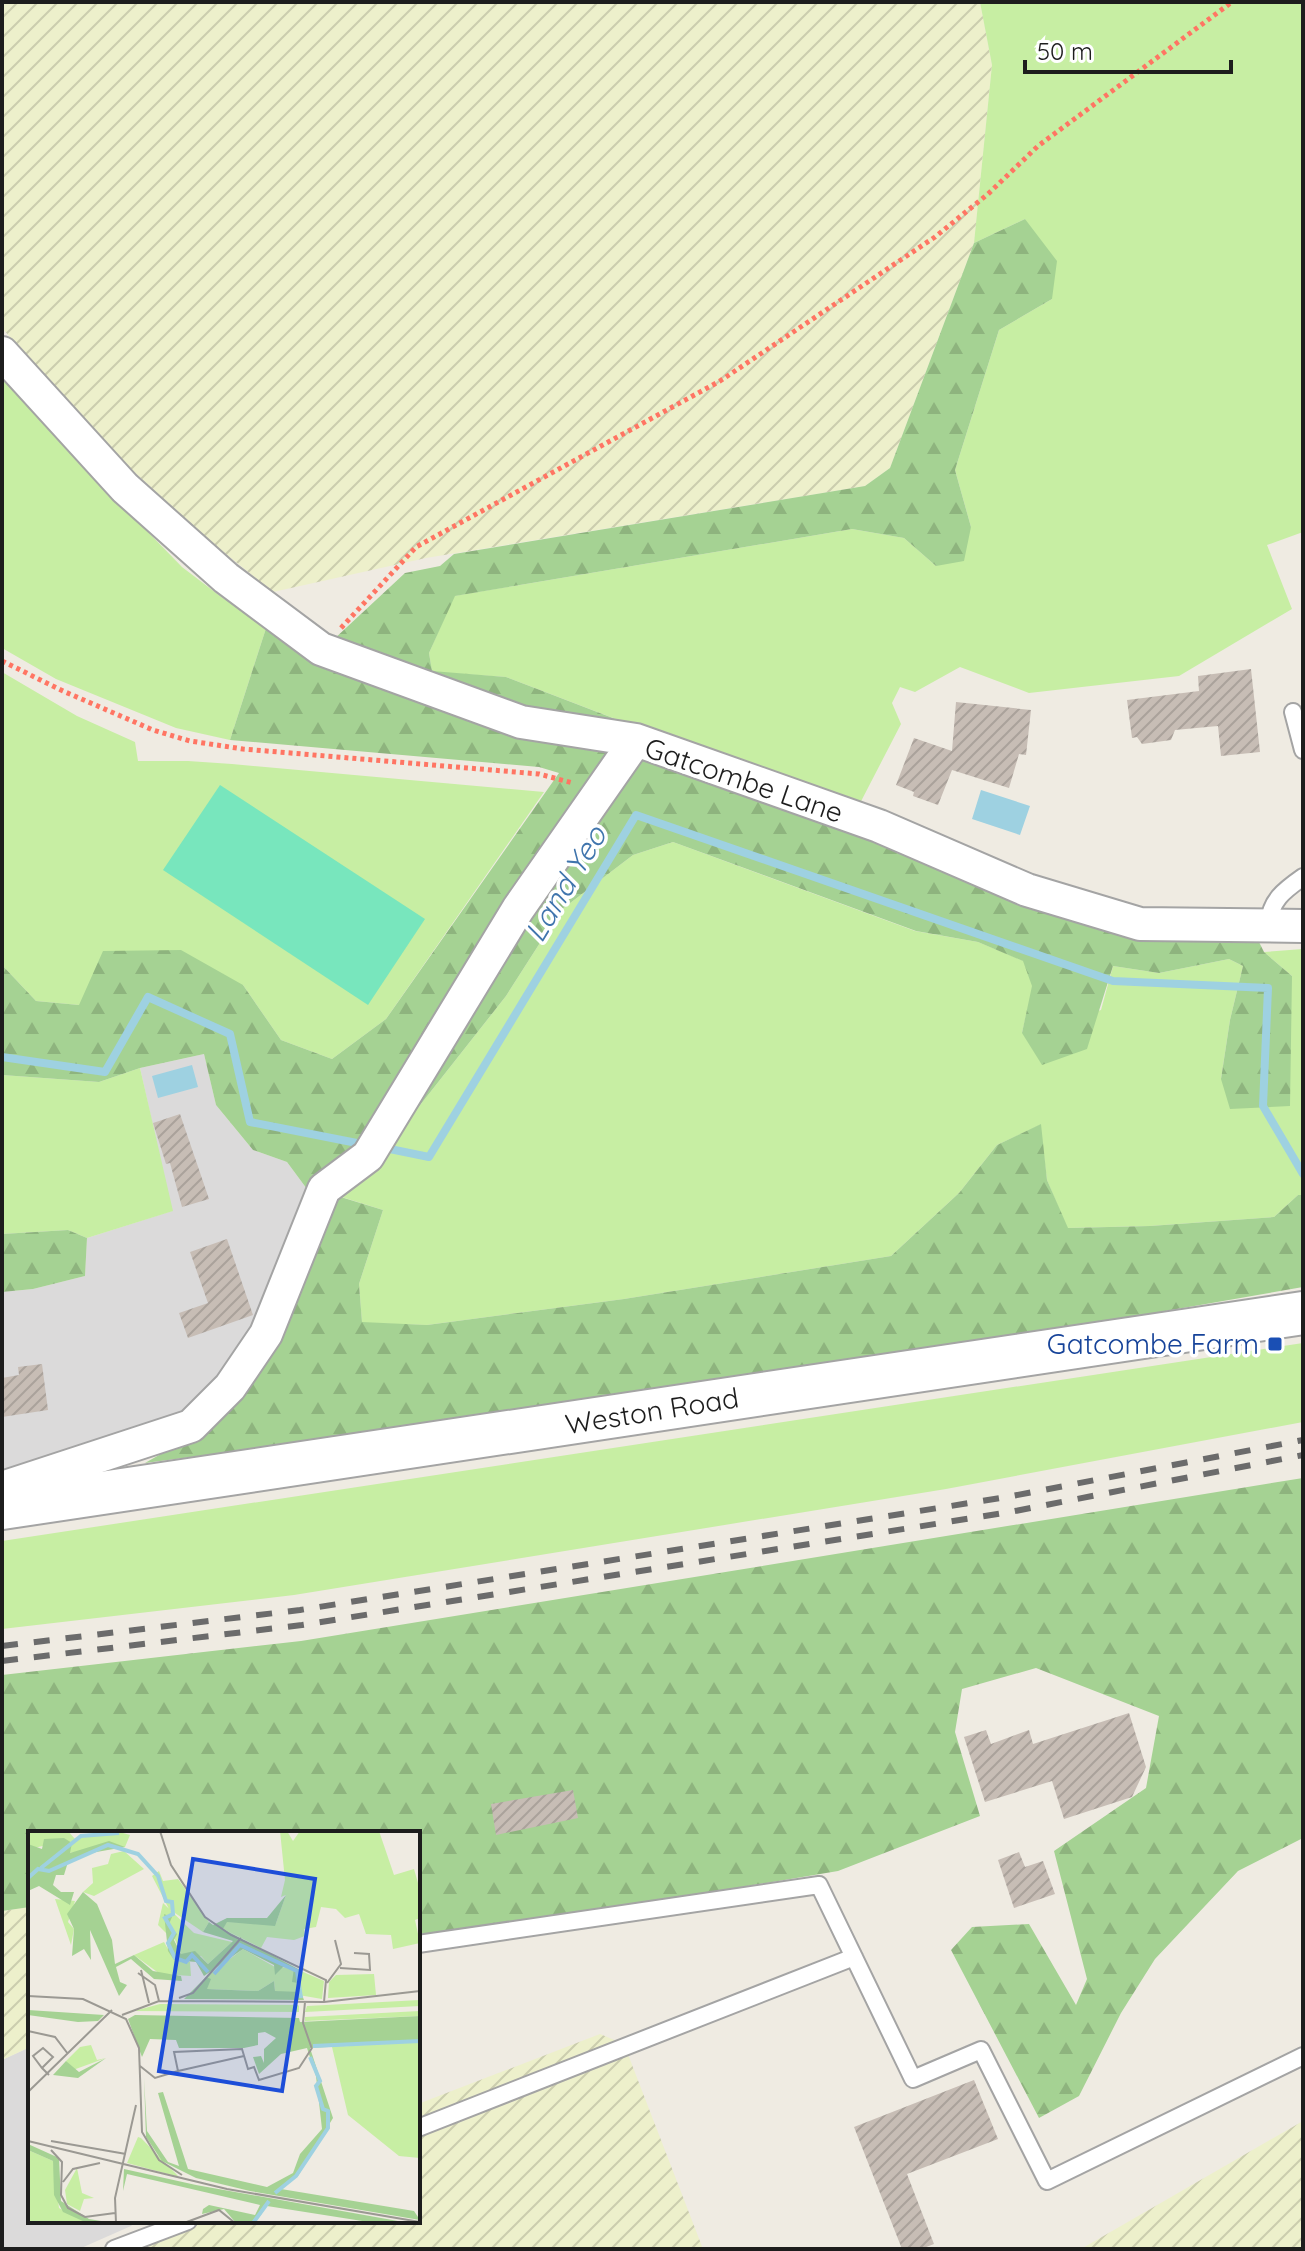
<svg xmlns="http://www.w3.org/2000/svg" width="1305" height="2251" font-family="Quicksand,sans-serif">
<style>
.residential{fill:#dbdada}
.farmland{fill:url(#farmland-furrows)}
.grass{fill:#c7eea3}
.forest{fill:url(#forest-firs)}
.pitch{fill:#78e6bd}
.water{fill:#9ed1e1}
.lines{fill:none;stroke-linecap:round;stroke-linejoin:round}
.stream{stroke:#9ed1e1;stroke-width:8}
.building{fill:url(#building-hatch)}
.service-casing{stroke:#a4a4a4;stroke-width:20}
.minor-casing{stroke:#a4a4a4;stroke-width:36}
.tertiary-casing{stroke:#a4a4a4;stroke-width:46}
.path{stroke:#ff7563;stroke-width:5;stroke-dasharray:4 4;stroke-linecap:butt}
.service{stroke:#fff;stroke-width:16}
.minor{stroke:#fff;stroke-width:32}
.tertiary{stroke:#fff;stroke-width:42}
.rail{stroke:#6b6b6b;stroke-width:6;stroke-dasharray:16 16;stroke-linecap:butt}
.transit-dot{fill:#1a4fb4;stroke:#fff;stroke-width:3}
.labels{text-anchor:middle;stroke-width:7;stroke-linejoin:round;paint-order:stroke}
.street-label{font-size:28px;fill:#1d1d1d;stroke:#fff}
.transit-label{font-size:28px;fill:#164399;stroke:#fff;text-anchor:end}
.water-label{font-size:30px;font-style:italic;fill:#4075ad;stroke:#fff}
.inset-river{fill:none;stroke:#9ed1e1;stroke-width:4}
.inset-road{fill:none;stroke:#9b9993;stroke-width:2}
.view{fill:#1d4ed8;fill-opacity:0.15;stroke:#1d4ed8;stroke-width:4}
.inset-edge{fill:none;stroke:#1d1d1d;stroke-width:4}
</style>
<defs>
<pattern id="farmland-furrows" width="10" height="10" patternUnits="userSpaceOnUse" patternTransform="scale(2)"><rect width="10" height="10" fill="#edf0cb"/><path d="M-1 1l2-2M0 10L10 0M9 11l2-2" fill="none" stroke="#cbcdae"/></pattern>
<pattern id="forest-firs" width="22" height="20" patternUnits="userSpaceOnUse" patternTransform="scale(2)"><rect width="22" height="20" fill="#a5d293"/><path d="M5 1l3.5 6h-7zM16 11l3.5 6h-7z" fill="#8eb47e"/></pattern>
<pattern id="building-hatch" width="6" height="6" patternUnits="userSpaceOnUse" patternTransform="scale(2)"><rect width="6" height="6" fill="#c7bdb5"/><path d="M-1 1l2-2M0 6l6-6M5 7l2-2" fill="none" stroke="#aaa29b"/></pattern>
</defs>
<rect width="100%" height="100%" fill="#efebe2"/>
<path class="residential" d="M204 1054 216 1105 253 1150 287 1162 307 1189 259 1323 222 1381 185 1417 2 1472V1292L33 1289 85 1276 87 1238 172 1211 140 1068Z
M30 2047V2221H136L131 2226 79 2249H2V2060Z"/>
<path class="farmland" d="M2 2H980L992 65 974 243 890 468 865 486 426 558 273 592 206 538 118 457 2 328Z
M30 1907V2047L2 2060V1911Z
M600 2034 624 2044 703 2249H140L172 2236 178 2221H418V2104Z
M1303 2121V2249H1081Z"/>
<path class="grass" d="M980 2H1303V532L1267 545 1292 609 1179 676 1029 693 960 667 915 692 900 687 892 703 901 724 856 811 506 677 432 672 429 653 454 596 852 529 904 538 936 566 971 527 955 470 999 330 1052 299 1025 219 974 243 992 65Z
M2 371 73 455 182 567 224 599 269 619 230 740 176 728 56 679 2 648Z
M2 672 77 716 135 742 138 761H188L232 764 544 792 386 1019 332 1059 281 1040 243 985 79 1005 36 1001 2 965Z
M673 842 915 931 978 942 1024 961 1033 986 1022 1033 1101 1010 1113 966 1159 973 1229 959 1243 966 1230 1020 1221 1079 1292 976 1264 952 1303 949V1195H1298L1274 1217 1150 1226 1067 1228 1047 1180 1040 1125 997 1145 959 1193 891 1256 624 1299 427 1325 362 1323 359 1284 383 1210 332 1194 391 1142 506 996 561 910 633 855Z
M140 1068 173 1211 87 1238 68 1230 2 1234V1075L99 1082Z
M1303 1343V1422L946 1489 294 1595 2 1629V1541Z"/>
<path class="forest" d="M1025 219 1057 261 1052 299 999 330 955 470 971 527 964 561 936 566 904 538 852 529 455 596 429 653 432 671 506 677 1087 900 1256 936 1264 952 1292 976 1290 1106 1230 1109 1221 1079 1230 1020 1243 966 1229 959 1159 973 1113 966 1087 1049 1042 1065 1022 1033 1032 986 1023 961 978 942 916 931 673 842 633 855 561 910 506 996 391 1142 307 1189 287 1162 253 1150 216 1105 204 1054 140 1068 99 1082 2 1075V965L36 1001 79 1005 103 951 181 950 243 985 281 1040 332 1059 386 1019 559 773 539 767 230 740 269 619 318 654 405 573 440 566 454 554 865 486 890 468 974 243Z
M1041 1124 1047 1180 1068 1228 1150 1226 1274 1217 1298 1195H1303V1287L890 1359 399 1430 145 1463 198 1433 331 1194 383 1210 359 1284 362 1322 427 1325 624 1299 891 1256 959 1193 997 1145Z
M68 1230 87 1238 85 1276 33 1289 2 1292V1234Z
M1303 1478V1838L1238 1871 1155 1959 1121 2013 1079 2096 1039 2118 951 1950 972 1927 1029 1924 1076 2005 1087 1979 1054 1851 1146 1788 1159 1716 1036 1668 962 1689 955 1732 980 1816 838 1871 418 1941V1833H30V1907L2 1911V1675L301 1641Z"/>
<path class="pitch" d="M220 785 425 919 368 1005 163 870Z"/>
<path class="water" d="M981 790 1030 806 1020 835 972 819Z
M192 1065 198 1087 158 1098 152 1076Z"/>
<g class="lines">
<path class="stream" d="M2 1057 105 1072 148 997 230 1034 250 1122 367 1145
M380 1147 429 1157 636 815 1113 981 1268 988 1263 1106 1303 1174"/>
</g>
<path class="building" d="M1251 669 1260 752 1221 756 1218 726 1175 730 1171 740 1142 744 1137 737 1132 738 1127 700 1199 691 1198 676Z
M956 702 1031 710 1026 755 1019 754 1009 788 952 770 938 805 913 796 914 792 896 785 914 738 952 751Z
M180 1114 209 1199 182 1207 170 1163 166 1164 153 1123Z
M227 1239 253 1315 188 1338 179 1313 208 1303 190 1252Z
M42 1364 48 1410 2 1417V1378L19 1375 18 1367Z
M1129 1713 1146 1767 1132 1797 1064 1819 1052 1781 985 1802 964 1737 986 1730 991 1744 1029 1730 1033 1744Z
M573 1790 578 1818 496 1835 491 1804Z
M1019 1852 1025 1867 1043 1861 1055 1894 1014 1908 998 1860Z
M974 2080 998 2139 907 2174 934 2244 921 2249H902L854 2127Z"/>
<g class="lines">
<g class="service-casing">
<path id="service" d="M1293 712 1303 750
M1268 925C1271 900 1283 891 1303 877
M418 1944 819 1885 913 2079 981 2050 1047 2181 1303 2056
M418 2128 854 1957
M114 2249 188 2221"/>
</g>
<g class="minor-casing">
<path id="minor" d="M2 353 125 488 226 578 321 649 521 722 636 740 879 826 1027 890 1140 924 1303 926
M2 1490 5 1487 191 1426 230 1387 266 1334 324 1189 368 1156 518 909 636 740"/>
</g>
<g class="tertiary-casing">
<path id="tertiary" d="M2 1508 1303 1313"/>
</g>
<path class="path" d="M341 628 416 547 720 381 935 237 988 194 1038 146 1232 2
M2 661 63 691 153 730 190 741 243 749 539 774 573 783"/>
<use href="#service" class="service"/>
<use href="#minor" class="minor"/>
<use href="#tertiary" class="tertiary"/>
<path class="rail" d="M2 1646 300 1610 1007 1497 1303 1440
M2 1661 302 1625 1010 1512 1303 1455"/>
</g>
<rect class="transit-dot" x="1267" y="1336" width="16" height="16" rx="4"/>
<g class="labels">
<g class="street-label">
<text transform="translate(744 780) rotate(19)" y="10">Gatcombe Lane</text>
<text transform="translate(652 1411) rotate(-9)" y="10">Weston Road</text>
</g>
<g class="transit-label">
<text x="1259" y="1354">Gatcombe Farm</text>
</g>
<g class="water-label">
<text transform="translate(566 884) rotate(-59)" y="10">Land Yeo</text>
</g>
</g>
<g transform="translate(28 1831)">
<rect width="392" height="392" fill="#efebe2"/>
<path d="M0 0H40L47 8 88 0 102 4 97 16 41 22 32 11 6 17 0 13ZM252 0H259L265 10 272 0H351L366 44 386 38 392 59V87L387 89 392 112 365 118 363 104 338 103 331 83 317 87 308 78 293 76 288 96 276 98 277 105 266 109 239 106 233 117 195 98 198 91 248 92 258 64 253 66 257 49ZM96 20 116 38 66 65 55 61 65 52 64 37 80 33 83 23ZM131 40 135 50 150 48 181 91 175 101 141 78 124 45ZM27 68 47 70 40 91 46 98 43 114ZM135 72 166 102 204 111 180 133 173 125 153 123 140 92 142 83 138 102 130 94ZM136 111 146 129 162 131 163 145 132 143 106 124ZM215 118 247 136 266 137 296 150 294 168 247 160 246 150 230 160 179 158 178 146ZM346 143 348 164 300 167 301 151 308 144ZM392 169V175L277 181 279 175ZM132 173 270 174 271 175V181L106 180ZM392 180V185L277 190V186ZM392 211V327L371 325 320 284 304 216ZM63 214 69 229 78 227 45 239 38 230 52 216ZM110 306 113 307 151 346 99 332ZM0 319 25 330 31 377 59 392H0ZM49 337 54 362 66 367 56 368 52 380 39 373 37 359Z" fill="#c7eea3"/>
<path d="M36 7 44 12 42 22 81 10 97 16 57 23 40 31 36 44H28L25 54 33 61H46L42 74 11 55 0 60V13L14 18 16 8ZM55 61 69 73 84 109 87 133 106 124 125 140 153 145 154 150 126 148 103 128 88 136 92 151 99 154 91 165 62 99 63 129 56 118 44 125 46 98 39 83ZM258 64 247 95 199 91 195 98 272 139 270 152 264 151 266 137 255 136 247 144 246 134 215 118 176 145 168 131 146 129 140 120 136 83 144 86 141 93 149 103 146 109 153 123 167 120 180 133 205 110 175 101 181 91 185 94 199 87H239ZM178 146 183 148 179 158 230 160 246 150 247 160 273 161 276 169 156 168ZM0 179 76 184 70 190 50 191 0 184ZM107 184 271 187 272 191 392 185V211L282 217 305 287 270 345 253 358 386 380 392 389 222 360 168 347 134 330 118 306 116 247 119 300 140 331 151 335 130 262 135 261 160 338 239 356 265 342 272 323 294 298 288 245 279 217 253 223 231 243 225 226 233 225 236 232V218L248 207 237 201 230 202V214L216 217H151L148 209 122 208 114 226 100 188ZM78 227 50 247 25 244 38 230 51 241ZM0 313 31 327 33 370 61 388 85 392H59L35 381 26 364 25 330 0 319ZM96 338 168 354 381 392H347L239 375 227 392H208L196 378 174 383 175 378 181 374 227 384 232 374 99 343 95 360Z" fill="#a5d293"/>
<path class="inset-river" d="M13 37 53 5 91 2M0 47 10 38 21 40 80 14 110 23 130 45 138 70 144 71 145 83 137 87 146 102 140 112 147 127 158 131 164 124 180 141M186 143 212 114 269 140 273 167M285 215 392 210M247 362 268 345 300 297V280L295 278 288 255 292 250 282 226M225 392 241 370"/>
<path class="inset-road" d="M132 0 143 34 177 86 203 104 298 149 296 171M312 137 342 139 341 123 326 122M113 139 121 172M110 142 127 154 131 170M299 152 313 133 307 109M0 165 55 168 98 188 111 217 114 301 131 329 154 344M151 167 165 162 213 107M277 171 275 192 284 218M94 184 131 170 296 171 392 160M0 200 27 206 40 223M112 235 127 247 150 240 146 221 214 218 220 238 226 236 231 249 271 237 284 217M14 237 25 226 15 217 5 225 14 237 21 244M150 240 216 225M0 261 84 179M0 310 199 358 392 391M23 310 98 323M23 319 34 331 33 364 40 377 57 386 87 382M35 351 45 338 72 332M88 392 87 367 108 274M156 392 191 379 207 392"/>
<path class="view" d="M165 28 287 48 254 260 131 240Z"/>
<rect width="392" height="392" class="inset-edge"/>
</g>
<rect width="1305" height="2251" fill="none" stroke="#1d1d1d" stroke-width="8"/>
<path d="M1025 60v12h206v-12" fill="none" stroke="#1d1d1d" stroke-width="4"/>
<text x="1037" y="60" font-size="24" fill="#1d1d1d" stroke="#ffffff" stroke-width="6" paint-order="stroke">50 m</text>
</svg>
